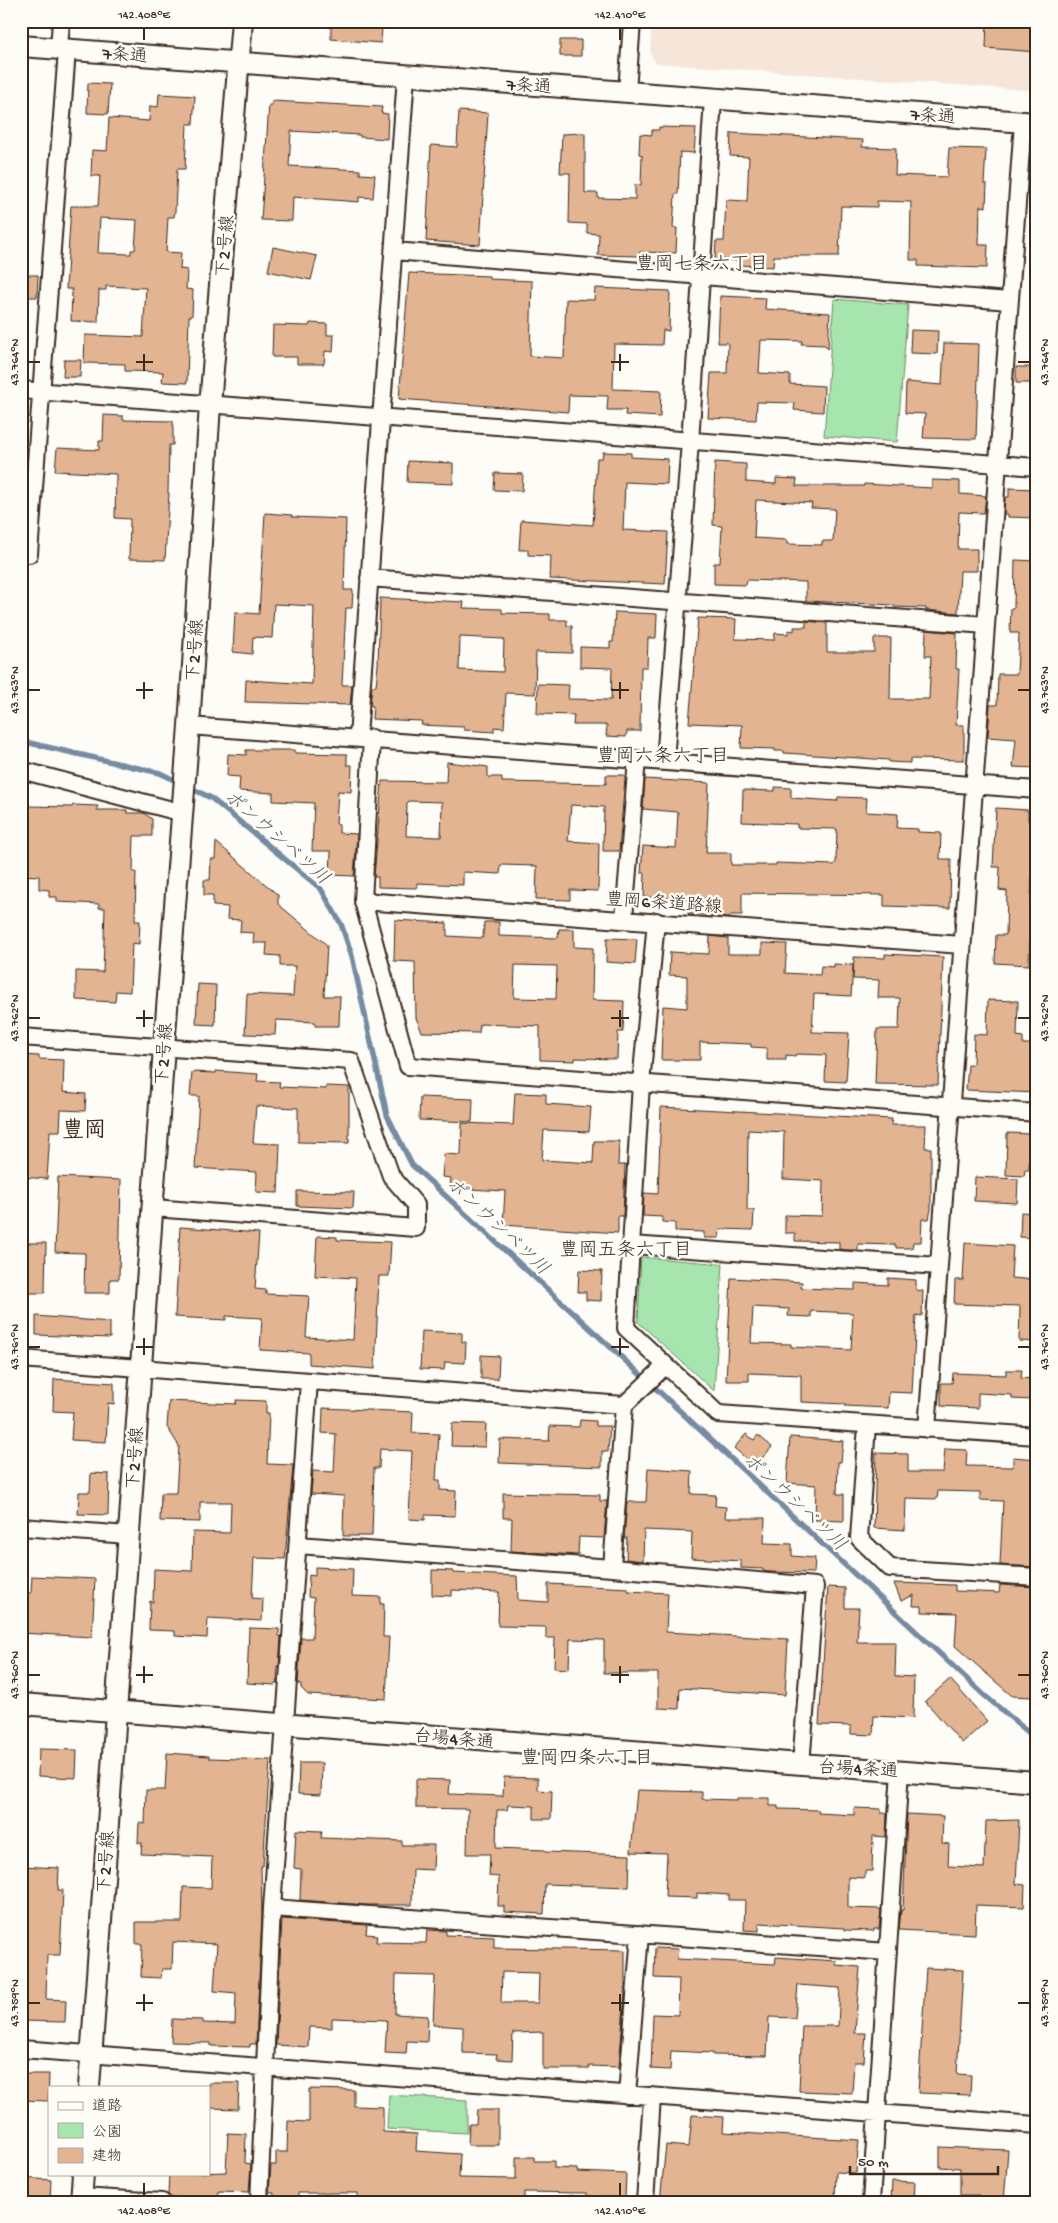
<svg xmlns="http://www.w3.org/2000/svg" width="1058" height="2223" font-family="'Gochi Hand','Klee One',sans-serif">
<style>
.built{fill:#f5e6d9}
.green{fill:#a6e6ae;stroke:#708866}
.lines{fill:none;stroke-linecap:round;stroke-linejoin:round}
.stream{stroke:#768ba1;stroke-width:5.5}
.building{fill:#e2b492;stroke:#3b2a1e;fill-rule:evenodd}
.minor-casing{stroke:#3b2a1e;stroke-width:20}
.tertiary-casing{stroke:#3b2a1e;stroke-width:24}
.minor{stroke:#fdfcf7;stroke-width:16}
.tertiary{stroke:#fdfcf7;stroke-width:20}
.ticks{fill:none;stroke:#3b2a1e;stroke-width:2}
.labels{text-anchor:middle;stroke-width:5;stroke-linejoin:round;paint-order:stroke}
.street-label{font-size:18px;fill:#3b2a1e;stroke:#fdfcf7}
.neighbourhood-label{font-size:19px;fill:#3b2a1e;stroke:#fdfcf7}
.water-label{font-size:19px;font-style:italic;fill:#595b60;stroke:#fdfcf7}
.district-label{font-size:22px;font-weight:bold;fill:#3b2a1e;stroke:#fdfcf7}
.neatline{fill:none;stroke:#3b2a1e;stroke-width:2}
.ticks-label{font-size:12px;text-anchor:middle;fill:#3b2a1e}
</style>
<rect width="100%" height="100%" fill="#fdfcf7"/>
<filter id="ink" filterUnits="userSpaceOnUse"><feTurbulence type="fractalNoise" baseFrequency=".02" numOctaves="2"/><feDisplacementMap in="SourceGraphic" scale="10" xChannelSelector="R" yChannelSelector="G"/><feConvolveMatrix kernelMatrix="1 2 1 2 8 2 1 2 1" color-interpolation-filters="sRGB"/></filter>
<g filter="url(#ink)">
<path class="built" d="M652 21H1037V91L656 63 650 53Z"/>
<path class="green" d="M834 299 908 305 897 442 824 436Z
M641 1257 723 1264 714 1391 638 1322Z
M389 2095 467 2100V2133L387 2129Z"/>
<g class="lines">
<path class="stream" d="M21 741 160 773 180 783
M189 787 211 798 321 889 341 924 352 956 387 1115 412 1165 666 1398 984 1695 1034 1737"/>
</g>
<path class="building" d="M331 21H376V26H382L381 43 331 39Z
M987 21H1037V52L986 48Z
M560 40H581V56H560Z
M88 83 110 84 108 114 87 113Z
M159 94 195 96 193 124H187L185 169H177L175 211 174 217H168L166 252 181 253 180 269 187 270 186 289 193 290 192 316H189L187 383 162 382 163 372 125 371V364L84 363 85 335 143 337 146 288 106 286V290H99L98 322 71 321 72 289H66L71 206H98L100 176H91L92 150 107 151 109 118 149 121 150 106 158 107ZM100 218 137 220 135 250H131V254L98 253Z
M272 101 382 107 381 113 388 114 387 139 360 137V135L291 131 289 166 360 170V174L375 175 373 198 359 197V202L293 197 292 221 261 220 269 105H272Z
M459 111 488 113 480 245 426 241 431 145 457 147Z
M659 127 696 128 694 153 680 152 678 194H675L673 228H677L676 253 640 252 639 256 598 255 599 234 587 233V224L569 223 570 173H560L562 134 585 133V193H598V198L635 199V185H641L642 155 639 154 640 134 652 135V130H659Z
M731 133 863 140 862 147 896 148 895 175 947 177 949 148 986 149 984 184H987L986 207 980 206 979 245H988L987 268 918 266V260H910L911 202 877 201V207L841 206 839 256H774L773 267 740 265V261L715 259 716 241H724L726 200 747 201 749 157 730 156Z
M273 247 317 256 311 280 268 271Z
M409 273 489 276V279L532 281 530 356 564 358 566 299 594 300 595 288 670 291 669 331 663 330 662 345 614 344 613 389 661 391 660 417 625 415 626 410H607L608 396 569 395 568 412 399 399Z
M21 275H38L37 297H21Z
M720 296 766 298 765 309 830 313 828 349 825 345 801 344 802 341 761 340 759 373 790 375V384L824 386 823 412 794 410 795 403 757 402 756 420 708 418 711 373H727L728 343H718Z
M310 323 327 324V335H334L333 352 325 351 324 364H297V357H272L273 325 309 326Z
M911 330 938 331 937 354 910 353Z
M944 343 979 344 976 439 923 438 925 414 905 413 906 382 942 385Z
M64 360H81L80 377H63Z
M1016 367H1037V383H1016Z
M104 415 123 416V420L173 421V445H169L168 493H169L165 560 129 559 130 519 115 518 116 474 55 471 57 448 99 450V441H103Z
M603 452 631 453V457L668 459 667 484 625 482 623 530 668 532 665 584 550 579 551 556 528 555V550H519L521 520 593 525 597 458H602Z
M408 461 453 463V484L407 482Z
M715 462 746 464V482L776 484V478L797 479 796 486H864V484L932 488V480L960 481V494L986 496 984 513 959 512 958 549H977V571H960L958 613 926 610V608L894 607V605L806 601V582L747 580 746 585 714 584V563H720L722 526 713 525ZM756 500 812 503 811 508 835 509 833 541H822V545L787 544V540L754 538Z
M495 473 523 474 522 491 494 490Z
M1009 488 1037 489V518L1008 517V514H1004L1005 497H1009Z
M265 513 292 515V517L346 519 344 590H353L352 608H346L342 685H352L350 705 245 702 246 680 312 684 314 606 274 604 272 638 253 637 252 654 233 652 235 612 259 614Z
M1015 560 1037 561V768L1013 767 1016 739 988 737 990 705H997L998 674H1017L1019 633H1010L1011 608H1014Z
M380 598 464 602 463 608 502 609V613L550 614V620H567V626H572V653L536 652 535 694 506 693 504 728 494 727V732L464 730V727L421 725 422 721 372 719 373 706 370 705 372 686H376L378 664ZM460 637 504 639 503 672 459 670Z
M615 612 657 614 656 638H648L647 667H641L640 731H627L626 737 606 736 607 725H573L574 715 537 714 538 684 569 685 568 699 611 700 612 668 580 667V647L610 648V642H613Z
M698 618 736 619 735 639 774 640 775 633 788 634V630L794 631V627H806V621L827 623V652H874V638H891L890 699H929L931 656H925L926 630 957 633 956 669H959L956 725H964V760L910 759V763L889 762V760L784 753V751H775V749L741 748 742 725 689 723Z
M246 750H295V753L347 754V765H352L351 792 338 791 336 824H339V833L357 834 354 876 330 875 331 851H312L314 803 273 801V793L239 791 240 777 227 776 228 754 246 755Z
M447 762 488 767V777H502V782L606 784V775H624L625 778 619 851H603L604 807 571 805 568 841 599 843 598 891 570 890V900L536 899 537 866 501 865 500 874 463 872V885L417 883V888L378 887V877H374L382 781 446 782ZM409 801 442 802 441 837 406 836 407 803Z
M645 779 709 783 706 853H731V865H776V863L834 865 836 862 837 829 797 828V824L742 822 743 790 775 791V787L791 788V798L837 801 838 797 867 798 866 812 898 814 897 828 918 829V832L941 833 940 859H951L950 908 884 906V895L742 893V915H731L729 918 711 917V915L688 914V899L644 897 645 873H641L643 846 676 848 678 812 643 809Z
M73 805 98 806 97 810H127V813H144L152 819V836H134L133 872H136L135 921H140L139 944 132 943 130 992 116 991 115 1002 76 1000V971L103 972 105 908H99V904L57 902V897H49V890L39 889V876L21 875V858H24L28 806 72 807Z
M996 808 1028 810V821L1037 822V843H1033L1029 965 995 963 996 935H1006L1007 891 999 890 1000 867H993Z
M216 842 278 895V904L327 945 324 996H340L339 1026H315V1022L276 1020 275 1035 245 1034 247 994 293 996 295 966H280V956L266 955 267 943H253L254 933 240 932 241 920 227 919 228 907 213 906V895H204V880H210L211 859H215Z
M395 920 447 923V936L483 938 484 922H499V936L558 938 559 929H574V947L593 948 592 1000 624 1001 623 1032H618L617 1059 575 1058V1061L540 1060V1026L480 1024 479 1033 422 1032 416 1018 415 962 394 961ZM515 965 557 966 556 999 514 998Z
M710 936 728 938V954H762V943L787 944 785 973 820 975 821 966 834 967V964L853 965 851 996 814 994 812 1032 849 1033 846 1082 825 1081 826 1055 796 1054 795 1056 786 1055V1060H767V1048L751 1047V1044L700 1042V1060H661L663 1006 687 1008V976L669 975 670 952 709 954Z
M607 938 637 939 635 964 606 962Z
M885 954 943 957 938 1085 875 1084 877 1029H899L900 998H878L879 980 853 979 854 957 885 958Z
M198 984 216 985 215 1025 196 1024Z
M988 1000 1018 1001 1017 1036 1023 1037V1044H1037V1093L966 1090 968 1065H973L974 1034 987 1035Z
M21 1055 39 1056V1059L64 1060 63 1092 86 1094 85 1111 61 1110 60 1131H50L47 1179 21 1177Z
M216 1071 258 1074 257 1081 280 1082 279 1087 326 1089V1086L349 1087V1143L298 1142V1108L256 1106 253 1143 280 1144 278 1193 256 1192 257 1172 195 1168 199 1096H190L192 1072 216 1073Z
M515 1093 546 1094V1104L591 1107 589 1132 544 1130 542 1160 593 1163 594 1141H619L618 1165H625L623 1216H618V1233L503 1225 505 1191 450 1188 451 1178 442 1177 444 1154 461 1155 462 1123 513 1125Z
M420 1097 473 1099 472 1122 419 1120Z
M661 1107 892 1119 891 1125H926L925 1148H931V1209L929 1219H922L921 1242H913L912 1248H896V1245L858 1244V1250H848L839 1249V1242L795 1241V1233H785V1215L822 1216 823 1181 783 1179 784 1132 748 1130 747 1210H754L753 1230 720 1229 719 1238H704V1232L675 1231V1223L662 1222V1217L643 1216 644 1193 658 1194Z
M1007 1133 1030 1134 1029 1170H1025L1024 1176 1006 1175Z
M58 1177 121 1180 119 1279H110V1293H84L85 1253 55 1252Z
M975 1177 1018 1179 1017 1203 974 1201Z
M297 1191 354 1192 353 1208 297 1206Z
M1021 1212 1037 1213V1238L1020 1237Z
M180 1227 259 1233 255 1289 266 1290V1294L309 1296 306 1337 353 1340 356 1278 315 1276 317 1236 337 1237V1240L391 1242 389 1276H379L375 1369 309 1364V1353L260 1350 262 1318 226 1316V1320L175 1317Z
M21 1243H46L45 1293H21Z
M965 1243 1013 1246 1011 1278 1037 1280V1342L1019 1341 1020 1306 954 1304 955 1280H963Z
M579 1270 602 1271 601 1301 586 1300V1292H578Z
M731 1278 802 1282 801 1288 855 1290V1283L888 1285V1278L916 1280V1290L923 1291 922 1316 916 1315 912 1393 889 1392 888 1408 845 1406V1404L801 1402V1375L749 1373V1381H726ZM753 1307 789 1309 788 1316 811 1317V1311L853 1313 851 1350 791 1347V1344L751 1343Z
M36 1316 110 1322V1338L36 1335Z
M422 1331 462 1333V1342H466L465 1363 445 1362 444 1370 420 1369Z
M481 1355 499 1356 498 1379H481Z
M1006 1370H1022L1021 1378 1033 1379V1400L1012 1399V1395L978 1393V1408L941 1406V1383H952L953 1373 1006 1375Z
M54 1379 114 1383V1404L108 1403 106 1442 71 1440 73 1412 53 1411Z
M236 1400 266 1401V1413H269L267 1464 293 1465 285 1559 254 1558 252 1598 263 1599 262 1621 208 1618 207 1638 175 1636V1631L149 1630 150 1601 153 1602 154 1569 192 1571 193 1532 230 1533 231 1502H200V1522L160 1521 161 1493H176L179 1446 167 1427 169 1401 236 1404Z
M323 1408 413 1412 412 1433 439 1434 436 1480H440V1490L456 1491 455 1516 425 1515V1520L409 1519 412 1451 380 1449 379 1468H374L372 1536H343L344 1496 311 1494 313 1471 334 1472 336 1434 322 1433Z
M580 1420 596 1421V1426H610L608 1452 602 1451V1467L499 1463 500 1439 549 1441 550 1426 579 1427Z
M452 1423 486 1424 485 1447 451 1446Z
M746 1434 754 1440 758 1435 772 1447 755 1466 734 1448Z
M790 1437 843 1441 841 1462H838L837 1494H844V1521L815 1520 816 1485 787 1483Z
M945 1449 967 1450 966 1466 1013 1467V1457L1037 1459V1567L1000 1565 1003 1501 980 1500V1492L938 1491 937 1499 906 1498 905 1530 874 1528 876 1453 908 1454V1472H943Z
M648 1468 692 1471 691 1494 716 1495 715 1506 726 1507 725 1518H765L764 1543 792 1544V1556L815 1558 814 1573 770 1572 763 1571V1569L741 1568V1561L691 1558 692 1532 644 1530 643 1561 626 1559 627 1538H624L627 1502H646Z
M91 1473 109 1474 108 1515 78 1514 79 1492H90Z
M503 1493 600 1495V1501H607L604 1538 579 1537 578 1555 511 1551 512 1518H503Z
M315 1567 353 1569 352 1596 381 1597 380 1604H384L383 1637H389L386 1699 308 1695 301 1688V1684H298L301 1638H312L314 1598 308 1597 309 1575 315 1576Z
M432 1570 453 1571V1573L517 1576 518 1600 548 1602V1584L629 1588 628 1591 668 1593 666 1632 788 1639 785 1695 680 1688 679 1709 658 1708V1673H604V1640L570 1639 569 1669 554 1668 555 1638H546V1627L498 1626 499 1592 452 1590V1596L432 1595Z
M32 1576 95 1579 92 1637 21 1633V1593H31Z
M894 1583 955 1585V1591L999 1593 1000 1585 1037 1587 1032 1697 1012 1696 955 1646 957 1613 922 1612V1606H913L914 1595 901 1601Z
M828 1587 845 1588V1608H859L857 1642H896L895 1676 914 1677 913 1718 874 1716 873 1735 851 1734V1726L819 1725Z
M249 1628 279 1629V1636L281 1637 279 1667 278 1666 277 1683 275 1685 247 1683Z
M950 1679 987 1721 962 1743 925 1701Z
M39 1749 77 1750 76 1778 38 1776Z
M167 1753 209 1756V1758L270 1760 263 1866H261L262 1915 256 2044H250V2047L211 2046V2043L171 2042 172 2019 203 2020V2023L235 2024 236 1993 214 1991 217 1944 173 1942 172 1969H162L161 1978 141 1977 142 1944H136V1922H182L183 1887 211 1888 212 1857 141 1854 142 1843H138L139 1823 145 1824 146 1790H165Z
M299 1763H322L321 1795 298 1794Z
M504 1777 538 1778V1790L552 1791 551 1819H534V1806L508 1805 507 1810H497L496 1848 545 1850V1852L630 1855 629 1887 545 1884 544 1914 504 1912V1906H498L499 1877 489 1876 490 1854H467L468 1809 416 1808V1779L450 1780 449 1794 503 1796Z
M637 1790 702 1792V1799L737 1800V1798H770V1806H778V1809L819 1810 818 1813 854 1815V1808L881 1809V1813H887L886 1837 873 1836 872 1871H865V1878L848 1877V1908L881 1909 879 1929H874V1931L844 1930V1928L759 1923V1931L744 1930 745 1900H729V1895L697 1893V1898L665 1897 667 1853 631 1852Z
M907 1814 943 1816 942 1843 949 1844 948 1866 984 1868 986 1821 1019 1820 1016 1884 1025 1885 1024 1907 976 1905 975 1934 899 1930 901 1910H903Z
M296 1830 322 1831 321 1838 402 1841V1845H434L433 1870 413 1869 412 1905H367L300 1900 301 1869 294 1868Z
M21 1866 59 1868 58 1890H63L60 1955H47L46 1999 66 2000 65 2022 21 2021Z
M282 1919 367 1925 366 1934 377 1935 376 1942 426 1943 427 1930 446 1931V1935L494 1937V1948L625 1950V1993L619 2067 589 2066V2069H543V2032L513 2033 512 2060 496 2059 497 2054 463 2053V2027L433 2025 435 1976 396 1975 395 2014 428 2016 427 2042 407 2041 406 2054 385 2053 387 2020 332 2018V2028L309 2027 308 2047 276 2045ZM502 1972 539 1973 538 2003H501Z
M655 1948 678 1949 677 1959 775 1964 776 1957 836 1961V1965L860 1967 855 2033H866L864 2062H854L852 2093 799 2091 802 2026H838L840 1988 798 1985 795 2018 769 2017 767 2056 713 2055V2053L671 2051 670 2070 651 2069 653 2014 678 2015 679 1979 654 1978Z
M926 1968 963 1970 957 2074 971 2075 970 2095 918 2093Z
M21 2074H49L48 2101 21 2100Z
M209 2083H239L238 2109 209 2108Z
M309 2089 354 2090V2106L383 2107V2132L417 2134 416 2151 460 2154 459 2178 516 2179V2157H534V2161H554V2168L577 2169V2172L626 2174 625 2198 587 2196V2193L524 2192V2202H358V2193H298V2202H273L274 2193H269L271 2165H276V2152H287L288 2121 309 2122Z
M477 2110H498V2145H468L469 2124H476Z
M692 2115 724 2117 723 2132 859 2140 856 2173 836 2172 835 2202 660 2201 666 2145 689 2147Z
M228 2133 246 2134 245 2163 251 2164 249 2192 219 2191 218 2200 171 2198 168 2194 169 2174 226 2172Z
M940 2147 1008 2150 1004 2202H979V2195H960V2168L940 2167Z
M22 2178 51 2180 50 2199 21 2198Z
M892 2181 915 2182 914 2202H891Z"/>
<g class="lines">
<g class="minor-casing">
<path id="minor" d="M59 49 61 21
M627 92 632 21
M394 251 1009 301
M21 390 1037 467
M21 553 29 554 67 50
M369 578 986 625
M189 726 1037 790
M358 737 406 76
M372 738 363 901 408 1066 1037 1113
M665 761 690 442 713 99
M21 770 183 813
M363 901 962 945
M624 919 637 759
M656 921 641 1084 626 1328 718 1414 1037 1436
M21 1037 351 1061 391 1176 416 1205V1228L153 1208
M631 1245 939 1266
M21 1359 624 1405
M867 1425 859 1538 890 1568 1037 1577
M927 1429 1023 122
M21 1527 128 1535
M298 1545 612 1568 815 1586 801 1765
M612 1568 624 1405 665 1366
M272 1908 888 1952
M21 2049 1037 2125
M627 2095 640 1934
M81 2197 162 2202
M259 2202 272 1908 309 1381
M645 2202 652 2097
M871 2202 900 1771"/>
</g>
<g class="tertiary-casing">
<path id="tertiary" d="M21 46 1037 123
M21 1704 1037 1782
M89 2087 164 1047 189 726 210 405 242 21
M81 2202 83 2174"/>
</g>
<use href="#minor" class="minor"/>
<use href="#tertiary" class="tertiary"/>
</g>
</g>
<path class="ticks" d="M144 28V40M620 28V40M144 354V371M620 354V371M28 362H40M136 362H153M611 362H629M1018 362H1030M144 682V699M620 682V699M28 690H40M136 690H153M611 690H629M1018 690H1030M144 1010V1027M620 1010V1027M28 1018H40M136 1018H153M611 1018H629M1018 1018H1030M144 1338V1355M620 1338V1355M28 1347H40M136 1347H153M611 1347H629M1018 1347H1030M144 1666V1683M620 1666V1683M28 1675H40M136 1675H153M611 1675H629M1018 1675H1030M144 1994V2011M620 1994V2011M28 2003H40M136 2003H153M611 2003H629M1018 2003H1030M144 2183V2196M620 2183V2196"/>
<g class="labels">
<g class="street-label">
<text transform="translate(125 54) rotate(4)" y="6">7条通</text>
<text transform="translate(529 85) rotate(4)" y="6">7条通</text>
<text transform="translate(933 115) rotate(4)" y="6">7条通</text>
<text transform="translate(224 246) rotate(-85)" y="6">下2号線</text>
<text transform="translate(194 650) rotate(-86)" y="6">下2号線</text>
<text transform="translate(664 902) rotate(4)" y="6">豊岡6条道路線</text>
<text transform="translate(163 1054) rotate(-86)" y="6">下2号線</text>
<text transform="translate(134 1458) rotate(-86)" y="6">下2号線</text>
<text transform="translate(454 1738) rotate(5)" y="6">台場4条通</text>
<text transform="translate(858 1768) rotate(3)" y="6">台場4条通</text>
<text transform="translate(105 1862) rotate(-86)" y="6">下2号線</text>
</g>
<g class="neighbourhood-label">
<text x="702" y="269">豊岡七条六丁目</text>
<text x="663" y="761">豊岡六条六丁目</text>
<text x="626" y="1255">豊岡五条六丁目</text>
<text x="587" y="1763">豊岡四条六丁目</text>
</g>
<g class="water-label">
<text transform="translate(278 836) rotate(41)" y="7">ポンウシベツ川</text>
<text transform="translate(499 1225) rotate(43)" y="7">ポンウシベツ川</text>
<text transform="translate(796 1501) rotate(43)" y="7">ポンウシベツ川</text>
</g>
<g class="district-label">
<text x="84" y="1136">豊岡</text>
</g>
</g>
<rect width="1058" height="2223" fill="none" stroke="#fdfcf7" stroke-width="55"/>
<rect x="48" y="2086" width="162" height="90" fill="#fdfcf7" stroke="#afa8a0"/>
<rect x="58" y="2102" width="25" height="8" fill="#fdfcf7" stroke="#afa8a0"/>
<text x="92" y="2110" font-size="15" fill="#3b2a1e">道路</text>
<rect x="58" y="2123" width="25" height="15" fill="#a6e6ae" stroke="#afa8a0"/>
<text x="92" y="2136" font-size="15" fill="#3b2a1e">公園</text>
<rect x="58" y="2148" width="25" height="15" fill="#e2b492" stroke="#afa8a0"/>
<text x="92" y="2160" font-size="15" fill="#3b2a1e">建物</text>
<path d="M850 2166v8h148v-8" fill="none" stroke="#3b2a1e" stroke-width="2.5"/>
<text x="858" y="2166" font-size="15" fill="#3b2a1e" stroke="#fdfcf7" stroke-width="4" paint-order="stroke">50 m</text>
<rect x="28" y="28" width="1002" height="2168" class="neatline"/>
<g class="ticks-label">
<text x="144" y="18">142.408°E</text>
<text x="620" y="18">142.410°E</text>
<text transform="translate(14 362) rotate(-90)" y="4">43.764°N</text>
<text transform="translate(1044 362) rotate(-90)" y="4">43.764°N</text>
<text transform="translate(14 690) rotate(-90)" y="4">43.763°N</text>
<text transform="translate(1044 690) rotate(-90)" y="4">43.763°N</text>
<text transform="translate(14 1018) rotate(-90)" y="4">43.762°N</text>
<text transform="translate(1044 1018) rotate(-90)" y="4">43.762°N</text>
<text transform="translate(14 1347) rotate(-90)" y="4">43.761°N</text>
<text transform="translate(1044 1347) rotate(-90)" y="4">43.761°N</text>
<text transform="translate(14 1675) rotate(-90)" y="4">43.760°N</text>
<text transform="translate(1044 1675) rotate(-90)" y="4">43.760°N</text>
<text transform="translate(14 2003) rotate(-90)" y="4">43.759°N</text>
<text transform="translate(1044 2003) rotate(-90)" y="4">43.759°N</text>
<text x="144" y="2214">142.408°E</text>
<text x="620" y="2214">142.410°E</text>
</g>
</svg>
